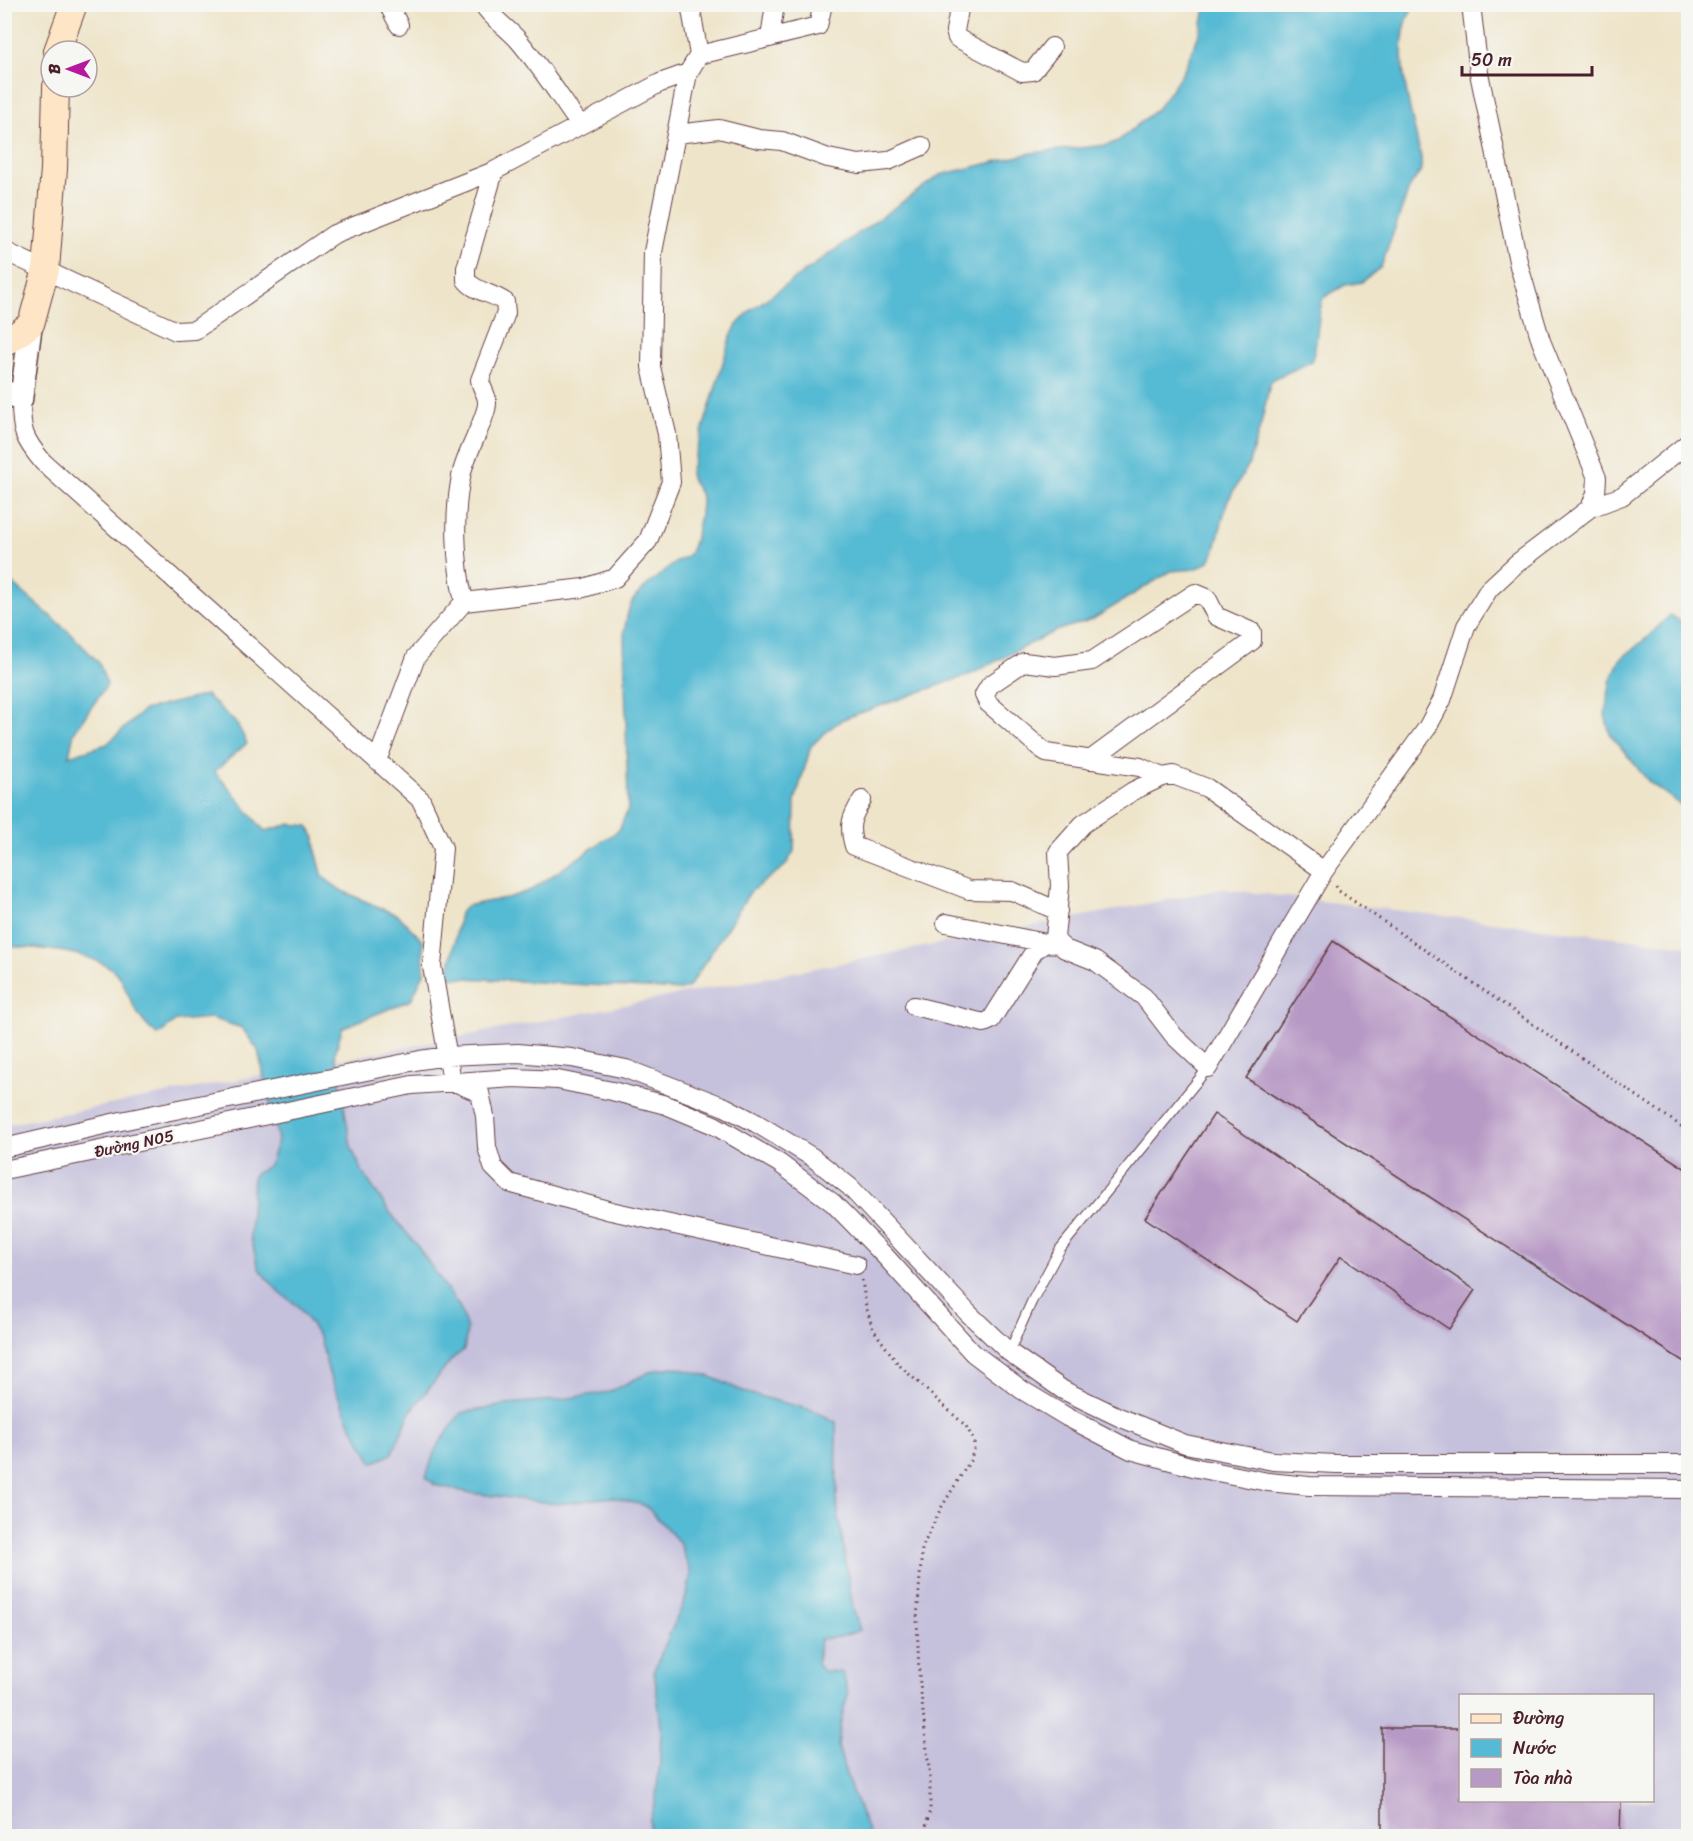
<svg xmlns="http://www.w3.org/2000/svg" width="1693" height="1841" font-family="Sriracha,sans-serif">
<style>
.industrial{fill:#c5c0db;fill-rule:evenodd}
.water{fill:#55bad3;stroke:#506c7f;stroke-width:1.5}
.building{fill:#b799c5}
.lines{fill:none;stroke-linecap:round;stroke-linejoin:round}
.service-casing{stroke:#633d43;stroke-width:11}
.minor-casing{stroke:#633d43;stroke-width:20}
.tertiary-casing{stroke:#633d43;stroke-width:25}
.secondary-casing{stroke:#633d43;stroke-width:28}
.path{stroke:#633d43;stroke-width:3;stroke-dasharray:1.5 4.5;stroke-linecap:butt}
.service{stroke:#fff;stroke-width:9}
.minor{stroke:#fff;stroke-width:18}
.tertiary{stroke:#fff;stroke-width:22}
.secondary{stroke:#fde5c5;stroke-width:26}
.labels{text-anchor:middle;stroke-width:4.5;stroke-linejoin:round;paint-order:stroke}
.street-label{font-size:16px;fill:#4a1f2b;stroke:#f6f6f2}
</style>
<rect width="100%" height="100%" fill="#f6f6f2"/>
<filter id="ink" filterUnits="userSpaceOnUse"><feTurbulence type="fractalNoise" baseFrequency=".0167" numOctaves="2"/><feDisplacementMap in="SourceGraphic" scale="12" xChannelSelector="R" yChannelSelector="G"/><feConvolveMatrix kernelMatrix="1 2 1 2 8 2 1 2 1" color-interpolation-filters="sRGB"/></filter>
<filter id="wash" filterUnits="userSpaceOnUse"><feTurbulence type="fractalNoise" baseFrequency=".008" numOctaves="4" result="noise"/><feDisplacementMap in="SourceGraphic" scale="24" xChannelSelector="R" yChannelSelector="G"/><feGaussianBlur stdDeviation="1.35" result="paint"/><feColorMatrix in="noise" values="0 0 0 0 0 0 0 0 0 0 0 0 0 0 0 0 0 1.4 0 .05"/><feComposite in="paint" operator="in"/></filter>
<g filter="url(#wash)">
<rect width="100%" height="100%" fill="#eee4c9"/>
<path class="industrial" d="M1223 889 1688 946V1836H5V1125ZM1460 1696H1652V1800H1460Z"/>
<path class="water" d="M1206 5H1414C1388 45 1412 113 1421 158V171L1410 186 1381 267 1362 282 1345 285 1323 298C1316 319 1319 342 1311 362L1275 378 1270 383 1261 424 1248 466 1227 502 1214 553 1208 562 1196 569 1171 571 1093 619 1055 631 971 674 843 719 828 730 811 746 795 801 794 851 785 866 750 892 689 987 680 990 448 977 460 913 466 906 511 897 531 890 619 830 628 809 624 635C626 623 627 609 634 599 640 590 667 569 676 562 680 559 685 558 688 555 695 547 701 512 701 501 702 488 690 486 690 472L731 336 737 325 751 310 940 175 1032 153 1108 145 1118 141 1158 108 1183 72 1200 32Z
M4 576 70 633 99 663 107 685 74 732 69 756 107 744 144 710 206 695 237 724 247 743 214 772C233 790 247 812 265 831L291 824 308 826 315 838 316 851 323 877 342 891 399 916 423 941 424 973 411 1000 342 1028 335 1053 351 1147 363 1173 388 1210 418 1247 460 1308 467 1329 464 1350 453 1358 411 1411 392 1454 373 1463 350 1423 330 1377 320 1338 298 1306 280 1293 259 1269 250 1236 253 1176 270 1164 278 1140 258 1050 242 1028 211 1018 176 1021 158 1035C143 1025 135 1010 128 994 125 989 123 982 120 977 99 950 36 948 5 946Z
M1670 615 1688 626V810L1649 782 1610 734 1605 714 1611 679 1620 660 1649 636Z
M673 1367 709 1376 747 1393 815 1411 836 1422 837 1505 853 1608 860 1630 841 1637 820 1639 817 1664 823 1671 843 1672 848 1694 841 1721 838 1746 848 1781 870 1836H649L650 1819 656 1798 660 1762 661 1726 654 1670 687 1595 691 1574 680 1543 646 1506 612 1497 558 1504 471 1493 435 1485 426 1477 436 1448 461 1413 518 1403 556 1400 609 1392 652 1371Z"/>
<g id="blocks">
<path class="building" d="M1333 941 1689 1171V1365L1246 1078Z
M1214 1114 1475 1290 1449 1329 1341 1256 1297 1321 1145 1218Z
M1382 1728H1461V1800H1621L1620 1836H1382Z"/>
</g>
</g>
<g filter="url(#ink)">
<use href="#blocks" fill-opacity="0" stroke="#633d43" stroke-width="1.5"/>
<g class="lines">
<g class="service-casing">
<path id="service" d="M1009 1352 1032 1301 1060 1249 1208 1068"/>
</g>
<g class="minor-casing">
<path id="minor" d="M388 4 399 25
M483 4C492 19 507 27 519 41 541 67 560 97 580 125
M690 4 699 55
M960 4 955 31 957 38 1022 72 1033 71 1052 47
M770 38 775 4
M676 134 719 129 759 139 782 141 828 158 859 164 888 161 922 146
M4 251 176 331 195 330 334 234 494 171 660 83 688 73 699 55 818 26 823 4
M21 400C21 431 23 438 43 462L421 800 443 848 432 966 452 1081 480 1093 485 1116 487 1147 493 1167 509 1183 611 1211 856 1265
M1590 508 1622 496 1688 443
M464 602C455 561 453 513 462 472 466 454 488 415 487 402 487 394 481 388 480 380L506 313 505 302C493 293 475 292 466 280V268L494 171
M1090 760 1252 641V632L1216 616 1207 598 1195 593 1092 661 1055 666 1024 662 990 685 984 695 988 703 1046 753 1140 767 1162 777
M377 761 416 657 464 602 584 588 615 578 648 541 671 482 667 434 651 367 653 252 688 73
M862 800C851 818 848 825 854 846L969 890 1012 891 1058 911
M1324 871 1207 788 1173 775 1162 777 1133 791 1083 824 1058 852 1060 886 1055 938 1059 944 1065 949 1095 961 1144 997 1174 1036 1208 1068 1324 871 1427 728 1442 700 1466 626 1489 589 1516 564 1590 508 1596 493 1597 478 1541 341 1519 266 1479 73 1471 4
M946 923 1046 943
M914 1006 984 1023 991 1020 1035 950 1046 943 1059 944
M4 1148 121 1121 420 1060 447 1056 518 1053 572 1058 626 1069 725 1107 756 1123 812 1157 850 1187 968 1313 1009 1352 1063 1390 1119 1417 1185 1444 1273 1461 1336 1464H1688
M4 1170 412 1085 514 1078 558 1080 612 1091 666 1105 714 1125 779 1163 833 1203 884 1255 973 1353 1022 1390 1067 1417 1131 1450 1197 1468 1268 1482 1309 1486 1688 1489"/>
</g>
<g class="tertiary-casing">
<path id="tertiary" d="M4 391 21 400 31 324"/>
</g>
<g class="secondary-casing">
<path id="secondary" d="M57 51 74 4
M4 344 31 324 46 269 54 169 56 87"/>
</g>
<path class="path" d="M1336 886 1339 891 1688 1131
M862 1280 866 1307 873 1329 898 1364 966 1426 974 1441V1449L970 1461 941 1508 922 1548 917 1619 919 1674 930 1779V1809L924 1836"/>
<use href="#service" class="service"/>
<use href="#minor" class="minor"/>
<use href="#tertiary" class="tertiary"/>
<use href="#secondary" class="secondary"/>
</g>
</g>
<g class="labels">
<g class="street-label">
<text transform="translate(134 1143) rotate(-12)" y="6">Đường N05</text>
</g>
</g>
<rect width="1693" height="1841" fill="none" stroke="#f6f6f2" stroke-width="24"/>
<rect x="1459" y="1694" width="195" height="108" fill="#f6f6f2" stroke="#b1a0a2" stroke-width="1.5"/>
<rect x="1471" y="1714" width="30" height="9" fill="#fde5c5" stroke="#b1a0a2" stroke-width="1.5"/>
<text x="1513" y="1724" font-size="18" fill="#4a1f2b">Đường</text>
<rect x="1471" y="1739" width="30" height="18" fill="#55bad3" stroke="#b1a0a2" stroke-width="1.5"/>
<text x="1513" y="1754" font-size="18" fill="#4a1f2b">Nước</text>
<rect x="1471" y="1769" width="30" height="18" fill="#b799c5" stroke="#b1a0a2" stroke-width="1.5"/>
<text x="1513" y="1784" font-size="18" fill="#4a1f2b">Tòa nhà</text>
<g transform="translate(69 69) rotate(270)"><circle r="28" fill="#f6f6f2" stroke="#b1a0a2" stroke-width="1.5"/>
<path d="M0-4.5L10 22L0 15L-10 22Z" fill="#b5179e"/>
<text y="-9" font-size="16" font-weight="bold" text-anchor="middle" fill="#4a1f2b">B</text>
</g>
<path d="M1462 66v9h130v-9" fill="none" stroke="#4a1f2b" stroke-width="3"/>
<text x="1471" y="66" font-size="18" fill="#4a1f2b" stroke="#f6f6f2" stroke-width="4.5" paint-order="stroke">50 m</text>
</svg>
